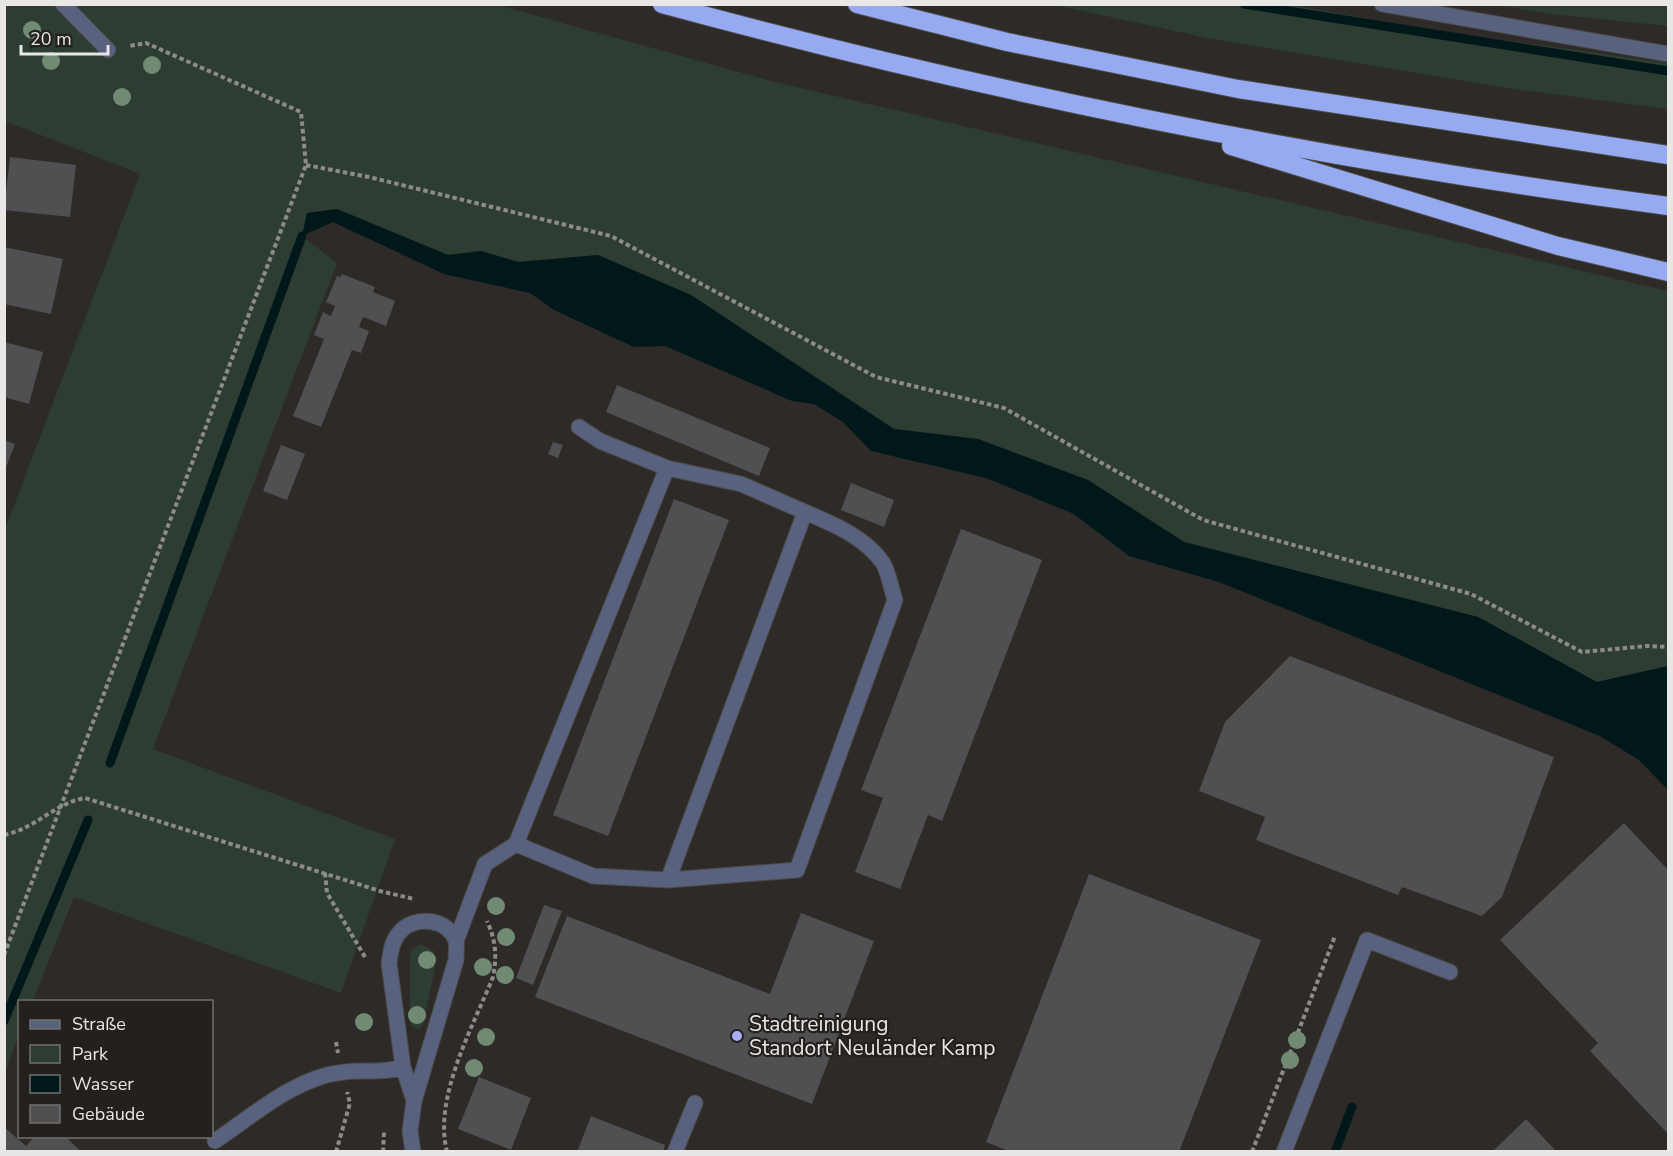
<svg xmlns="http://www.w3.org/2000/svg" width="1673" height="1156" font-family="'Nunito Sans',sans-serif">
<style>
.green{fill:#2e3d32}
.water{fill:#00181a}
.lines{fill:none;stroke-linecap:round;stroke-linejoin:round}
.stream{stroke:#00181a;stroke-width:9}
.building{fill:#504f52}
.minor-casing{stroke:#4b4845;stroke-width:17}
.highway-casing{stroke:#4b4845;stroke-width:20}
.path{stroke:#8d8b88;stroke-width:4;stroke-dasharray:4.5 3;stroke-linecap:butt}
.minor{stroke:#58617d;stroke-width:15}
.highway{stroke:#96aaf1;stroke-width:18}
.tree{fill:#708a74}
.poi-dot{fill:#abaffb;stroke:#23201e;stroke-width:2}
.labels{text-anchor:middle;stroke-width:4.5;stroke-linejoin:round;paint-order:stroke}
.poi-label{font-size:21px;fill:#e9e7e5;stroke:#23201e;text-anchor:start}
</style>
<rect width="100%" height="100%" fill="#2d2a27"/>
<path class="green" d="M5 5H498L771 81 1668 291V666L1597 682 1478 617 1184 542 1088 480 978 439 894 429 691 295 598 255 518 262 481 251 448 255 337 209 307 213 302 236 337 263 153 749 395 839 341 993 74 897 33 1001 20 1002 19 1035 5 1073V529L140 174 5 121Z
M1055 5H1291L1432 30 1668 63V109L1507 88 1207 38Z
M1497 5H1668V26L1550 14Z
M421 944 434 951 435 968 423 1025 418 1029 412 1026 410 1020V957L412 948Z"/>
<path class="water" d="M337 209 448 255 481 251 518 262 598 255 691 295 894 429 978 439 1088 480 1184 542 1478 617 1597 682 1668 666V790L1639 760 1600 736 1219 582 1129 556 1074 514 986 478 871 451 843 422 814 404 792 401 665 346 634 347 554 310 530 293 444 274 333 222 302 236 307 213Z"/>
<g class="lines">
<path class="stream" d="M1244 4 1668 71
M110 763 302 236
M4 1021 88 820
M1335 1152 1352 1107"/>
</g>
<path class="building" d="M10 157 76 165 70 217 4 210Z
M4 247 63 259 51 314 4 304Z
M342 274 375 287 373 292 395 301 386 326 363 317 359 327 369 331 361 353 352 350 321 427 293 416 324 339 314 335 323 312 331 316 335 306 326 302 337 276 341 277Z
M4 342 43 352 29 404 4 397Z
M617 385 770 448 759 476 606 412Z
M4 440 15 444 5 470H4Z
M553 442 563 445 558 458 548 454Z
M281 445 305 454 287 500 263 491Z
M851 483 894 500 884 527 841 510Z
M674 499 729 520 608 836 553 815Z
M961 529 1042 560 942 821 928 815 900 889 855 872 883 798 861 790Z
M1290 656 1554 757 1502 897 1482 916 1402 887 1398 895 1256 840 1265 817 1199 791 1225 722Z
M1624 823 1668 870V1134L1590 1051 1598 1043 1500 940Z
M1089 874 1261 940 1179 1152H1011L986 1142Z
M544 905 562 911 533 985 516 978Z
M801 913 874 941 812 1104 535 997 567 916 770 994Z
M479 1077 531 1098 511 1150 458 1129Z
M591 1116 665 1145 663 1152H577Z
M1526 1119 1557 1152H1492Z
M4 1127 26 1146 35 1136H65L81 1152H4Z"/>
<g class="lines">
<g class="minor-casing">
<path id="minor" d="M63 4 108 50
M1382 4 1668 54
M516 844 593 876 668 880 805 512 741 484 667 468
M668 880 797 870 895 600C891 589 889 573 883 563 865 537 833 524 805 512
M456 941 485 864 516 844 667 468 600 441 579 427
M215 1141C254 1115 295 1077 344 1072 366 1069 381 1074 403 1067
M413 1152 410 1131 414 1101 456 960C456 954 457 946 456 941 448 918 414 915 400 932 392 940 391 951 389 963L403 1067 414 1101
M675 1152 695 1103
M1284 1152 1367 940 1450 972"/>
</g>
<g class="highway-casing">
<path id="highway" d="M662 4C993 94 1328 161 1668 206
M857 4 1007 42 1238 89 1668 155
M1231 146 1558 246 1668 272"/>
</g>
<path class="path" d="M306 165 369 177 611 236 876 377 1004 408 1203 520 1471 594 1582 652 1647 646 1668 647
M4 835C35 829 55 803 85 798L380 891 414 899
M325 873 327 893 365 957
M4 955 306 165 301 112 146 43 129 46
M336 1042 338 1053
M336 1152 350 1103 347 1092
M383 1152 384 1132
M447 1152C433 1097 473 1027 493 977 497 956 496 941 487 921
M1252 1152 1335 936"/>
<use href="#minor" class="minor"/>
<use href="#highway" class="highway"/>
</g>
<g class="tree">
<circle cx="32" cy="30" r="9"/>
<circle cx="51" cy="61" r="9"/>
<circle cx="152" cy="65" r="9"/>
<circle cx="122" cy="97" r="9"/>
<circle cx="496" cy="906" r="9"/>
<circle cx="506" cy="937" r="9"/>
<circle cx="427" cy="960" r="9"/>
<circle cx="483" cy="967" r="9"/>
<circle cx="505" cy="975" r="9"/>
<circle cx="417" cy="1015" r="9"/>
<circle cx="364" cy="1022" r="9"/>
<circle cx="486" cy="1037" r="9"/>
<circle cx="1297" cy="1040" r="9"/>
<circle cx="1290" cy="1060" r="9"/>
<circle cx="474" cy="1068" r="9"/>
</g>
<circle class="poi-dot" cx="737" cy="1036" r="6"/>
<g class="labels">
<g class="poi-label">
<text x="749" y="1031">Stadtreinigung<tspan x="749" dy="24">Standort Neuländer Kamp</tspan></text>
</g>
</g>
<rect width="1673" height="1156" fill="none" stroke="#e9e7e5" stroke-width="12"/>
<rect x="18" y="1000" width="195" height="138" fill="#23201e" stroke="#72706e" stroke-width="1.5"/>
<rect x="30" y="1020" width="30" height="9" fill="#58617d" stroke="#72706e" stroke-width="1.5"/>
<text x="72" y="1030" font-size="18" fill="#e9e7e5">Straße</text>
<rect x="30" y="1045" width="30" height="18" fill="#2e3d32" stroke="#72706e" stroke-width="1.5"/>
<text x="72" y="1060" font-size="18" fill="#e9e7e5">Park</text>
<rect x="30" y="1075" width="30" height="18" fill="#00181a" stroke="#72706e" stroke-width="1.5"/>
<text x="72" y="1090" font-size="18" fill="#e9e7e5">Wasser</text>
<rect x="30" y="1105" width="30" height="18" fill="#504f52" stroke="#72706e" stroke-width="1.5"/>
<text x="72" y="1120" font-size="18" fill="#e9e7e5">Gebäude</text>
<path d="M21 45v9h87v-9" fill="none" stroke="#e9e7e5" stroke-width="3"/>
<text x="30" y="45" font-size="18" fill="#e9e7e5" stroke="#23201e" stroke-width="4.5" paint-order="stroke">20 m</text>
</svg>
